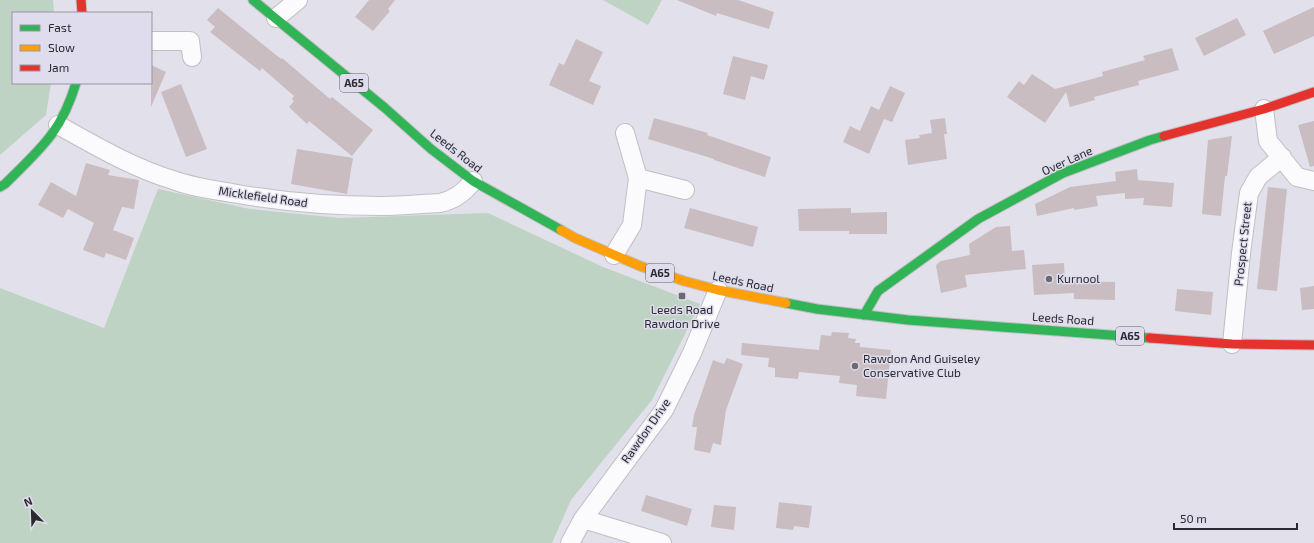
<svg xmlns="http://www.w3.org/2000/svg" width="1314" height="543" font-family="'Exo 2',sans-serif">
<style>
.green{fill:#bed3c4}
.building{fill:#c9bdc1}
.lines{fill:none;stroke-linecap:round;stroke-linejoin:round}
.street-casing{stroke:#bfbfc5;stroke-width:20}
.fast-casing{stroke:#bfbfc5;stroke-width:11}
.slow-casing{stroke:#bfbfc5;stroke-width:11}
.jam-casing{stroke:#bfbfc5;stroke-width:11}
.street{stroke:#fbfafc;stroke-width:18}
.fast{stroke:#30b455;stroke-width:9}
.slow{stroke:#ff9f0a;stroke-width:9}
.jam{stroke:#e5322d;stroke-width:9}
.poi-dot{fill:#6a6a71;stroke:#dfdded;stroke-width:1.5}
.labels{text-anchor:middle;stroke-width:3;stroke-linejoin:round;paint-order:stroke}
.shield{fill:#dfdded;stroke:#606069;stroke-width:1}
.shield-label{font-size:11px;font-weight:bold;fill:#2a2a30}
.street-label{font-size:12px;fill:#2a2a30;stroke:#dfdded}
.poi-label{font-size:12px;fill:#2a2a30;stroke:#dfdded;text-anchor:start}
</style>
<rect width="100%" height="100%" fill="#e2e0ea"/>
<path class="green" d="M0 0H53L54 13H13V83H51L46 115 0 155Z
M603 0H662L648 25Z
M158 189 250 209 340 218 488 213 603 267 700 304 652 400 571 500 552 543H0V288L104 328Z"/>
<path class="building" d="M369 0H395L388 9 390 11 373 31 355 17Z
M677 0H738L774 12 769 29 717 13 716 16Z
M1314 7V36L1274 54 1263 31Z
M218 8 281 59 282 58 330 99 332 97 373 130 352 156 309 121 307 124 289 107 294 101 292 99 294 96 262 68 260 71 210 32 215 27 207 20Z
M1237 18 1246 35 1204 56 1195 38Z
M576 39 603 52 589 81 601 86 593 105 549 85 559 63 564 65Z
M1172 48 1179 70 1138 81 1139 85 1094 97 1095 100 1070 107 1066 92 1045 123 1007 97 1019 81 1024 85 1032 74 1055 89 1103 76 1102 72 1145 60 1143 56Z
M733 56 768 65 764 80 751 76 745 100 723 94Z
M151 65 166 72 151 107Z
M181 84 207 149 186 157 161 92Z
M890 86 905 93 892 122 884 119 869 154 843 142 850 126 860 131 871 106 879 110Z
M654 118 708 133 707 135 771 157 765 177 714 160V159L648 139Z
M945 118 947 134H944L947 159 908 165 905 140 920 138 919 135 932 133 930 120Z
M1314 121V166L1310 167 1298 125Z
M1232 136 1227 176H1225L1221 216 1202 214 1208 140Z
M297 149 353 158 347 194 291 184Z
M86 163 110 170 108 175 139 180 134 209 122 207 113 230 134 238 126 260 106 253 104 258 83 250 94 223 68 209 63 218 38 205 51 182 76 196Z
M1137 169 1138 180 1174 183 1172 207 1143 205 1144 198 1125 199V193L1096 196 1098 206 1074 210V208L1037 216 1035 204 1070 187 1116 181 1115 172Z
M1268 187 1287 189 1277 291 1257 289Z
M690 208 758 227 753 247 684 228Z
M851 208V213L887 212V234H849V231H799L798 209Z
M1010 226 1012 251 1024 250 1026 269 965 275 967 287 941 293 936 266 937 264 941 261 970 255 969 244 996 227Z
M1064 263 1065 281 1115 282V300L1074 299V293L1034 295 1032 265Z
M1314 286V309L1302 310 1300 288Z
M1177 289 1213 292 1211 315 1175 311Z
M832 332 849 333 848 338 856 339 855 343H860V347L891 350 886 399 856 396 857 385 839 383 840 376 799 372 798 379 775 377V368L768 367 769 358 741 355 742 343 819 350 821 335 831 336Z
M727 358 743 364 726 410 721 445 713 443 710 453 694 450 697 427H692L694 415 713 360 724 364Z
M646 495 692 509 687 526 641 511Z
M779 502 812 506 809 528 794 526 793 530 776 528Z
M714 505 736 507 734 530 711 527Z"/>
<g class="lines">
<g class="street-casing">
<path id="street" d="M276 18 298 0
M151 41H190L192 57
M1264 109 1268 141 1297 177 1314 181
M58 125C94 145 133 168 173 180 192 187 212 190 232 193 281 202 332 206 382 206 401 206 420 204 440 203 454 200 464 193 473 181
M638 178 685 190
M614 255 632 225 638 178 625 133
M1232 344 1241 253 1249 193 1258 177 1282 157
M583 519 662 543
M570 543 583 519 664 410 692 353 718 290"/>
</g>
<g class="fast-casing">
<path id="fast" d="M253 0 385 108 431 149 473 181 561 230
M0 187 5 184C40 149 61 133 76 83
M786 303 817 309 908 320 1150 338
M864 315 878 291 978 219 1063 173 1150 140 1164 136"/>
</g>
<g class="slow-casing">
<path id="slow" d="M561 230 575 238 640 266 684 281 718 290 786 303"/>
</g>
<g class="jam-casing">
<path id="jam" d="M81 0 82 13
M1164 136 1264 109 1314 92
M1150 338 1232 344 1314 345"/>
</g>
<use href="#street" class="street"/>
<use href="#fast" class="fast"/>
<use href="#slow" class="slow"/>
<use href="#jam" class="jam"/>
</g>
<g class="poi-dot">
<circle cx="1049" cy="279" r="4"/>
<rect x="678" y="292" width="8" height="8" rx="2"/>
<circle cx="855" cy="366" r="4"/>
</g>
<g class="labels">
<g class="shield">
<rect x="340" y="74" width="28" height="18" rx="3"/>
<rect x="646" y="264" width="28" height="18" rx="3"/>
<rect x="1116" y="327" width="28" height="18" rx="3"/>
</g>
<g class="shield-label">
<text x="354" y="87">A65</text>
<text x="660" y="277">A65</text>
<text x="1130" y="340">A65</text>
</g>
<g class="street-label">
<text transform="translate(456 151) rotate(38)" y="4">Leeds Road</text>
<text transform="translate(1067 161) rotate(-24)" y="4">Over Lane</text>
<text transform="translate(263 197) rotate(8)" y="4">Micklefield Road</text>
<text transform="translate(1243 244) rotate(-84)" y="4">Prospect Street</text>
<text transform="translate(743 282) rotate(12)" y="4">Leeds Road</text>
<text transform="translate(1063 319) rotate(4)" y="4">Leeds Road</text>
<text transform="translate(646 431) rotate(-55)" y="4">Rawdon Drive</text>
</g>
<g class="poi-label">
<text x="1057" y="283">Kurnool</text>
<text x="682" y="314" text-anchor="middle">Leeds Road<tspan x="682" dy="14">Rawdon Drive</tspan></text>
<text x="863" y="363">Rawdon And Guiseley<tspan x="863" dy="14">Conservative Club</tspan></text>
</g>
</g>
<rect x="12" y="12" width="140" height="72" fill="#dfdded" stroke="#9795a1"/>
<rect x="20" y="25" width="20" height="6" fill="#30b455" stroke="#9795a1"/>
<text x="48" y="32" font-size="12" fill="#2a2a30">Fast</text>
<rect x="20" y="45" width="20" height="6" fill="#ff9f0a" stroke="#9795a1"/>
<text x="48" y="52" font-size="12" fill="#2a2a30">Slow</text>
<rect x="20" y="65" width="20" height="6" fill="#e5322d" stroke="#9795a1"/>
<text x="48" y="72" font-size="12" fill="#2a2a30">Jam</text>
<g transform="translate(32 511) rotate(337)" stroke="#dfdded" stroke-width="3" paint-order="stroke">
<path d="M0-3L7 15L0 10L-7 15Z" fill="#2a2a30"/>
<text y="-6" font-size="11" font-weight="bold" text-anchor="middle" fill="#2a2a30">N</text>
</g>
<path d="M1174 523v6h123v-6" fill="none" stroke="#2a2a30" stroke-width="2"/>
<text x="1180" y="523" font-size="12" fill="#2a2a30" stroke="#dfdded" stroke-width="3" paint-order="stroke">50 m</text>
</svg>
